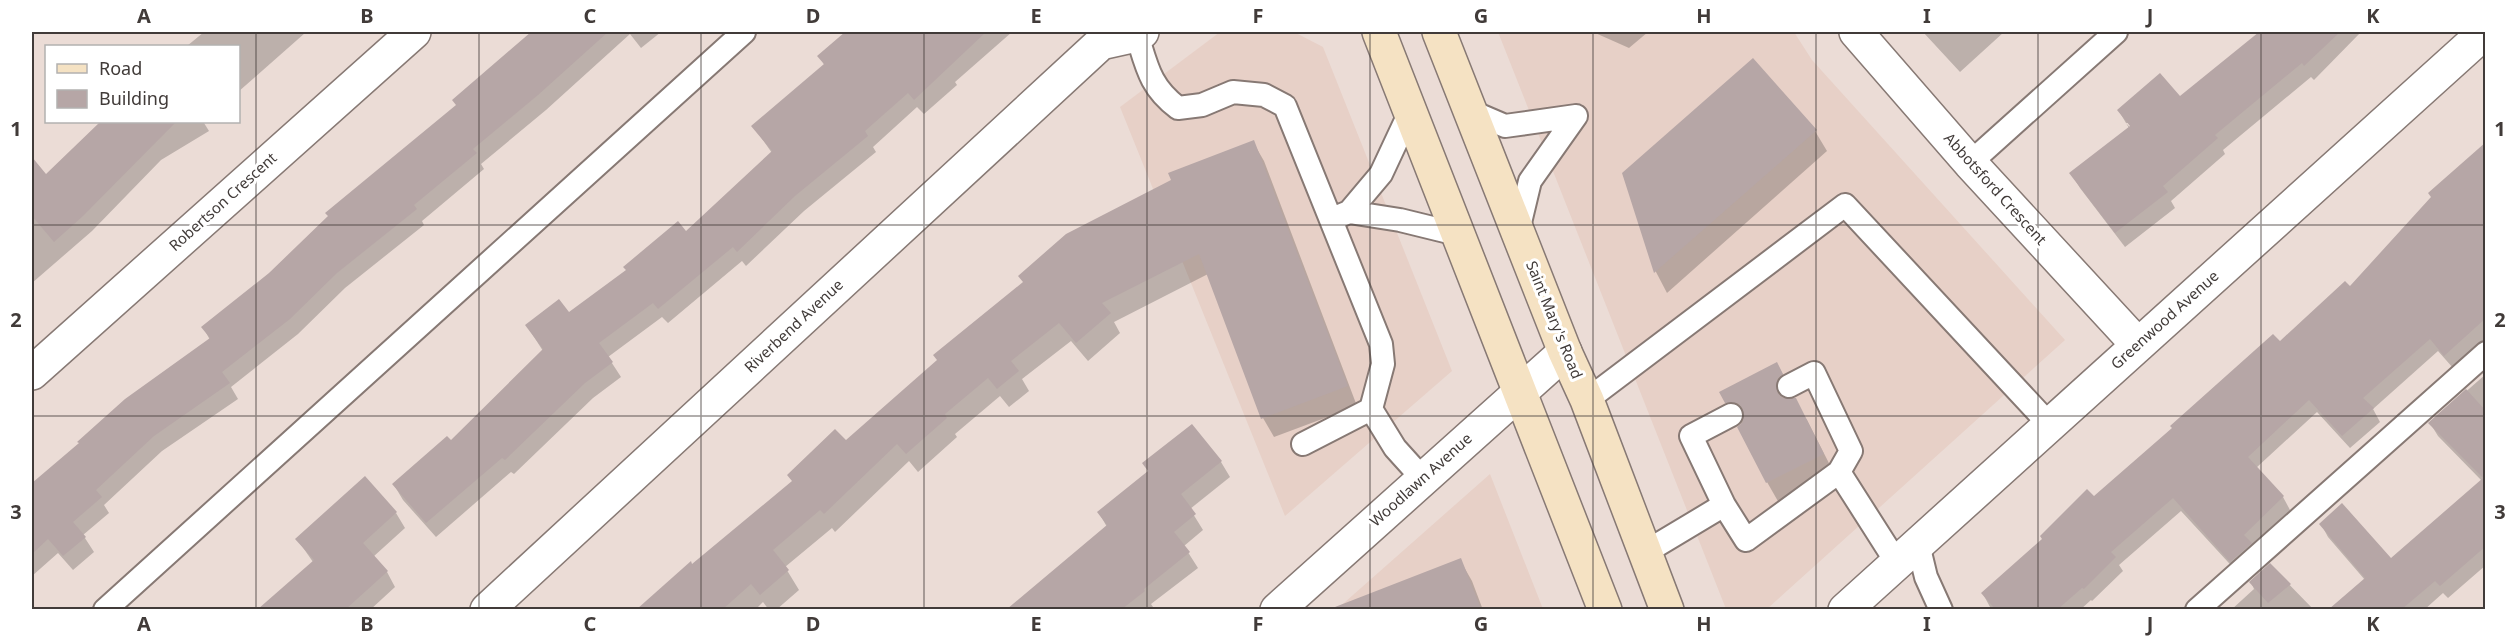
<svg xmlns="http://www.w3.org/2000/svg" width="2517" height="641" font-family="'Noto Sans',sans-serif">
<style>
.built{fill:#e7d0c7}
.shadow{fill:#0003}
.building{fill:#b6a6a6}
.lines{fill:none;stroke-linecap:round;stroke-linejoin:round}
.service-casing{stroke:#877974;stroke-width:26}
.minor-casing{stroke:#877974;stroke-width:36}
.secondary-casing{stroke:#877974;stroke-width:36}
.service{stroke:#fff;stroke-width:22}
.minor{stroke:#fff;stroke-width:33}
.secondary{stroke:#f5e2c3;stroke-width:33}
.grid{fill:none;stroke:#413b39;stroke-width:1.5;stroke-opacity:0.55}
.labels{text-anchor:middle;stroke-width:6;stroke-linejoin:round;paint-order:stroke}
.street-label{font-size:15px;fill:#413b39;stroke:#fff}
.neatline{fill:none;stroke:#413b39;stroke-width:2}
.grid-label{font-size:20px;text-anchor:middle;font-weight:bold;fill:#413b39}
</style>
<rect width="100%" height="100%" fill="#ebdcd6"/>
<path class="built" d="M1220 32H1294L1323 47 1452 371 1285 516 1120 107Z
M1498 32H1794L1812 60 2065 340 1767 609H1726Z
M1490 474 1543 609 1336 610Z"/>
<path class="shadow" d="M204 32H309L305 33 238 92V46H187Z
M535 32H661L641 48 630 34 546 110 481 164 484 169 422 221 424 225 345 288 298 334 231 387 238 399 162 451 104 505 109 513 83 535 94 552 73 570 58 553 32 576V485L210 340 203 327 270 274 457 106Z
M847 32H864L874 43 887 32H1012L955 82 957 85 924 114 917 107 873 147 876 152 804 211 746 266 742 261 668 323 662 317 608 357 621 377 593 398 514 474 511 472 436 537 403 500 394 485 451 442 543 351 527 326 569 314 686 234 772 153 753 126 825 66 819 56Z
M1593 32H1648L1629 48Z
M1923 32H2004L1960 72Z
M2269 32H2361L2314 80 2311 77 2223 150 2225 154 2171 201 2175 208 2125 247 2080 188 2071 173 2129 128 2126 123 2134 132 2129 123H2126L2119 111 2180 98 2260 41Z
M102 122H206L204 123 209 131 161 160 92 231 32 283V165L34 163 46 176Z
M1815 131 1827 151 1667 293 1656 272 1623 174Z
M1253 142 1264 161 1357 406 1274 437 1263 418 1208 274 1114 322 1120 333 1088 361 1071 341 1022 379 1029 391 1009 407 1000 396 955 434 957 437 918 472 909 461 835 532 832 528 785 567 799 590 776 610H769L763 602 755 610H639L690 564 692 566 793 482 789 475 846 442Z
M2486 238V357L2461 377 2438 351 2373 409 2380 422 2350 448 2317 412 2256 468 2283 497 2290 510 2252 547 2239 574 2181 511 2119 565 2123 571 2092 601 2091 600 2080 610H1993L1990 607 1983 594 2280 343 2350 289Z
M1777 364 1794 395 1790 399 1807 420 1835 475 1779 503 1767 482 1743 424 1738 423 1726 402Z
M2486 374V565L2448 598 2443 593 2424 610H2332L2365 580 2328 537 2321 524 2391 560 2482 481 2438 436 2430 423Z
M1192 426 1221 462 1230 477 1190 509 1203 530 1184 546 1198 568 1151 604 1153 607 1149 610H1009L1107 527 1099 513 1149 473Z
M396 513 405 528 373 557 387 572 395 587 370 610H260L313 562 297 539Z
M1460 560 1472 581 1483 610H1379L1373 594Z
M2270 565 2314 610H2231L2254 589 2251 582Z"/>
<path class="building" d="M531 32H608L538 95 473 149 477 153 414 205 417 209 337 273 290 319 222 372 230 383 154 436 96 490 102 497 73 522 86 537 63 556 48 539 32 554V483L79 443 77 442 125 399 210 338 201 327 269 273 328 216 325 213 456 105 452 100Z
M845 32H986L914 100 908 93 865 131 868 136 795 196 737 252 733 247 658 309 653 303 599 343 613 362 585 383 505 460 502 458 426 523 392 484 447 436 451 440 543 349 525 325 559 299 569 312 626 270 623 267 678 221 686 231 772 151 751 126 824 64 817 56Z
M2259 32H2340L2304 66 2302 63 2215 135 2218 138 2163 186 2168 192 2115 233 2069 173 2130 126 2117 110 2160 73 2180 96Z
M1753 58 1817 130 1654 273 1622 173Z
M100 122H176L83 216 54 242 32 216V157L46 174Z
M1254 140 1348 386 1261 419 1199 254 1102 303 1111 313 1076 343 1059 323 1011 361 1019 371 997 389 988 378 945 414 947 418 906 454 897 444 824 514 820 510 773 550 789 570 760 595 751 584 723 609H637L691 561 692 564 792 481 787 475 835 429 846 440 937 360 933 355 1023 282 1018 276 1066 234 1171 180 1168 173Z
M2486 142V318L2444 356 2430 339 2363 398 2374 408 2342 436 2309 400 2248 457 2284 496 2244 535 2252 543 2230 562 2173 498 2111 552 2116 557 2084 589 2082 588 2058 609H1995L1981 593 2042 539 2040 536 2087 489 2094 496 2172 428 2170 426 2273 334 2280 341 2345 281 2350 286 2431 197 2428 193Z
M1777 362 1783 374 1777 379V392L1782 398H1796L1824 454 1766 483 1737 427 1743 422V409L1738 403H1725L1719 392Z
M2466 389 2486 411V546L2440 586 2435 581 2402 609H2329L2365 578 2319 524 2342 503 2391 558 2483 478 2428 423Z
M1192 424 1222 461 1181 494 1196 514 1174 532 1190 552 1144 589 1145 591 1122 609H1007L1107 525 1097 512 1148 471 1142 463Z
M365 476 397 512 363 543 388 571 346 609H258L314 560 295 539Z
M1461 558 1481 609H1335V607Z
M2270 563 2291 584 2268 603 2249 582Z"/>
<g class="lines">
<g class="service-casing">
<path id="service" d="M1137 35C1147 67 1150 87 1178 108L1202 105 1233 92 1264 95 1285 106 1381 344 1383 364 1371 409
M1470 111 1505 126 1576 116
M1970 163 2116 32
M1349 212 1400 220 1457 234
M1332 219 1349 212 1381 174 1410 112
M1518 231 1530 181 1576 116
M1789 386 1814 373 1851 451 1839 472
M1587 400 1845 205 2049 424
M1303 444 1371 409 1395 448 1423 479
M1724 505 1691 436 1731 415
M1918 544 1926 577 1941 610
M1644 553 1724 505 1746 540 1839 472 1897 563
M105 610 744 32
M2197 610 2486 353"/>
</g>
<g class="minor-casing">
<path id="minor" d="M1856 32 1970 163 2138 345
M32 373 414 32
M487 610 1101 43 1137 35 1142 32
M1277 610 1565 352
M1845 610 2485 32"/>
</g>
<g class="secondary-casing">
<path id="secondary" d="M1379 32 1605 610
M1439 32 1565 352 1587 400 1667 610"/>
</g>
<use href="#service" class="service"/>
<use href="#minor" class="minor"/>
<use href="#secondary" class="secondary"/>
</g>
<path class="grid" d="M256 32V610M479 32V610M701 32V610M924 32V610M1147 32V610M1370 32V610M1593 32V610M1816 32V610M2038 32V610M2261 32V610M32 225H2486M32 416H2486"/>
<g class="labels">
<g class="street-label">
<text transform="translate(1995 189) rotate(48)" y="5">Abbotsford Crescent</text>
<text transform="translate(223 202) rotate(-42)" y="5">Robertson Crescent</text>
<text transform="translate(1554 320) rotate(68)" y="5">Saint Mary's Road</text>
<text transform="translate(2165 320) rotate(-42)" y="5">Greenwood Avenue</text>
<text transform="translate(794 326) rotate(-43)" y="5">Riverbend Avenue</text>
<text transform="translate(1421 480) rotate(-42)" y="5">Woodlawn Avenue</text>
</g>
</g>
<rect width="2517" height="641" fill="none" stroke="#ffffff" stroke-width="66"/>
<rect x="45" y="45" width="195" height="78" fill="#ffffff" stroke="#b3b1b0" stroke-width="1.5"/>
<rect x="57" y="64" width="30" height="9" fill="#f5e2c3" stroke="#b3b1b0" stroke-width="1.5"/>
<text x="99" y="75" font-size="18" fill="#413b39">Road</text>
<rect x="57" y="90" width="30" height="18" fill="#b6a6a6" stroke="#b3b1b0" stroke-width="1.5"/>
<text x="99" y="105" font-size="18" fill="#413b39">Building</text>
<rect x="33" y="33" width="2451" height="575" class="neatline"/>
<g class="grid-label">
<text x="144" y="23">A</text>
<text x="367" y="23">B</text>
<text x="590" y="23">C</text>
<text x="813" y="23">D</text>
<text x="1036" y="23">E</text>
<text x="1258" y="23">F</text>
<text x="1481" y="23">G</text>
<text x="1704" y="23">H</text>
<text x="1927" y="23">I</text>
<text x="2150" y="23">J</text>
<text x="2373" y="23">K</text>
<text x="16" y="136">1</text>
<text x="2500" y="136">1</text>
<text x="16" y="327">2</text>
<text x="2500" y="327">2</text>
<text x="16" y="519">3</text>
<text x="2500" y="519">3</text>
<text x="144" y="631">A</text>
<text x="367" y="631">B</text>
<text x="590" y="631">C</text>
<text x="813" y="631">D</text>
<text x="1036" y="631">E</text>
<text x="1258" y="631">F</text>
<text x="1481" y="631">G</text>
<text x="1704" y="631">H</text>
<text x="1927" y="631">I</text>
<text x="2150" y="631">J</text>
<text x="2373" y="631">K</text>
</g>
</svg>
